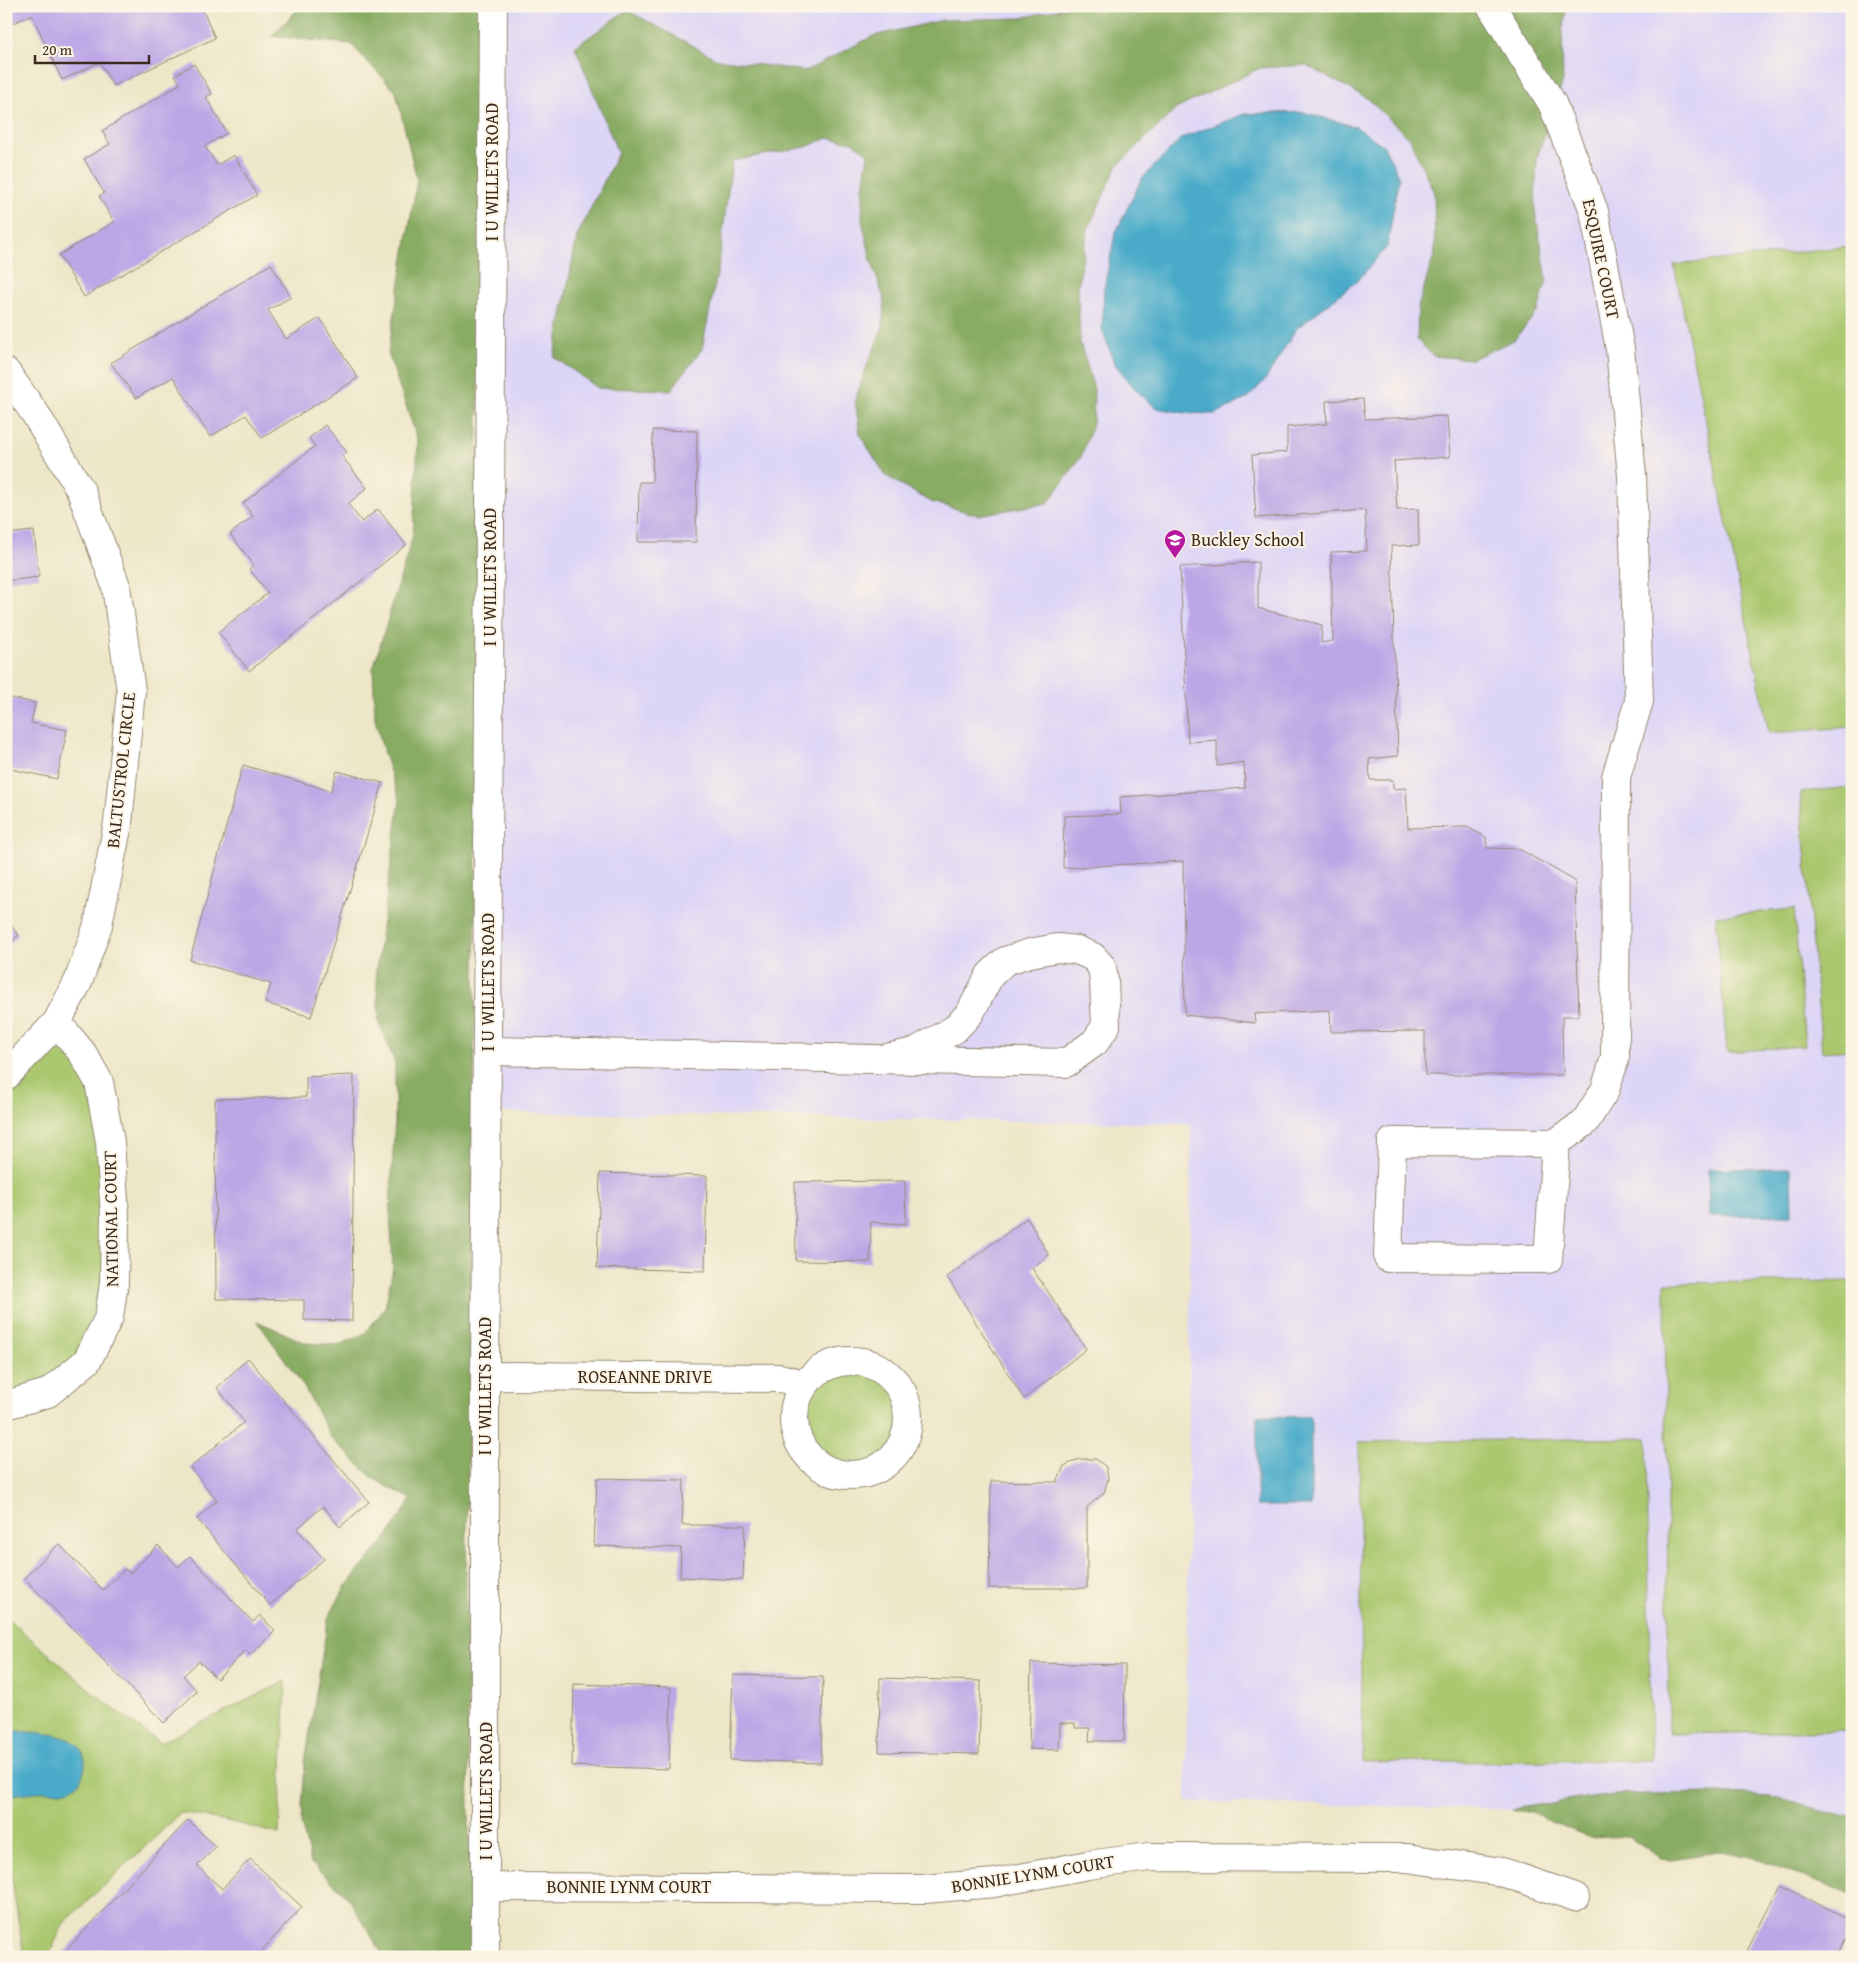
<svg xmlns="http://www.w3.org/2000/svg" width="1858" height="1963" font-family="'Gentium Book Plus',serif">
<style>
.built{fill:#ddd5f6}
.green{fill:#abc86f;stroke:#737946}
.forest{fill:#88ac62;stroke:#626b40}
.water{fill:#4aabc9;stroke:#426a74}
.building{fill:#bba6e6}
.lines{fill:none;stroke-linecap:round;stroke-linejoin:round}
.minor-casing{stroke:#948872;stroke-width:30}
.minor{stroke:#fff;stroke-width:28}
.labels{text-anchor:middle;stroke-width:4;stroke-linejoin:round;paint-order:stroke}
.street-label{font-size:18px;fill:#3b2a1e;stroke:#fcf5e5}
.poi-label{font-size:18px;fill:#3b2a1e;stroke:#fcf5e5;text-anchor:start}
</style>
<rect width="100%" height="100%" fill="#fcf5e5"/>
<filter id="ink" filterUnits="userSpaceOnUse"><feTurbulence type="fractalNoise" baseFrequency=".02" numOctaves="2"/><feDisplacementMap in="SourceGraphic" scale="10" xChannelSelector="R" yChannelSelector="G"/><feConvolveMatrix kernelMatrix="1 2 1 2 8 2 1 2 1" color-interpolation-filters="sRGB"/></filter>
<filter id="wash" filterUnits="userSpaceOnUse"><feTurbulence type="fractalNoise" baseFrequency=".0096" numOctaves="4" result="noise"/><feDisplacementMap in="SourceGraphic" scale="20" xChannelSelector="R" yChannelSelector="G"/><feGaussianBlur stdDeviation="1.12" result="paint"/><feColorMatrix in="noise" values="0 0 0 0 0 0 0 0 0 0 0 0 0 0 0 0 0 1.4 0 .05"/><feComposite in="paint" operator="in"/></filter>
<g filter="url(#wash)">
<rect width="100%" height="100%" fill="#ede6c7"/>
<path class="built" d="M504 6H1852V1851L1652 1812 1186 1802 1191 1124 493 1112Z"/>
<path class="green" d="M1852 246V727L1769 733 1674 265Z
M1852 787V1050L1822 1052 1800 792Z
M1794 909 1805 1046 1727 1052 1716 916Z
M57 1022 83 1054 115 1216 87 1361 6 1405V1076Z
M1852 1281V1731L1669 1734 1665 1283Z
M794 1418a57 57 0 1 1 114 0a57 57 0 1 1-114 0Z
M1647 1438 1651 1760 1363 1763 1359 1442Z
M8 1619 108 1705 160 1743 286 1681 279 1834 228 1821 181 1813 64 1923 48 1957H24L6 1841V1621Z"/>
<path class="forest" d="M301 6H480L475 1012 466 1588 471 1957H384L347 1896 311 1863 301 1823 305 1762 328 1619 345 1587 388 1536 411 1499 374 1479 331 1438 303 1385 257 1321 306 1343 340 1345 365 1333 385 1308 393 1268 390 1210 395 1117V1063L379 1022 376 971 400 800 385 757 375 719 373 669 413 535 418 441 388 353 417 180 396 92 351 44 272 36Z
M1072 6H1567L1562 32 1563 81 1537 157 1535 211 1547 279 1538 311 1514 340 1472 359 1433 356 1417 340 1418 307 1435 252 1434 193 1410 139 1367 98 1306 65 1260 68 1176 109 1117 166 1088 229 1078 286 1080 342 1094 389 1093 424 1081 457 1048 503 978 515 931 502 886 476 860 435 855 400 868 363 883 327 884 299 871 260 862 220 863 187 868 154 853 142 828 138 806 147 732 161 718 269 702 349 671 390 598 388 554 357 577 236 618 153 575 47 627 10 717 59 806 71 873 36 943 20 1021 18Z
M1719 1793 1770 1797 1850 1817 1852 1815V1895L1758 1859 1731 1853 1717 1852 1673 1859 1660 1858 1627 1836 1591 1838 1539 1816 1512 1809 1598 1796 1645 1794Z"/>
<path class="water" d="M1303 112 1356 127 1384 146 1399 177 1387 247 1357 281 1296 329 1266 379 1248 398 1215 414 1185 413 1156 408 1136 390 1114 363 1102 329 1104 289 1115 234 1142 178 1182 138 1244 114Z
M1791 1168 1792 1215 1709 1216 1708 1169Z
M1257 1416 1311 1417V1506H1257Z
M6 1729C29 1734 54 1730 75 1743 82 1747 86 1758 85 1766 81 1795 60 1791 37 1792 27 1793 17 1794 6 1796Z"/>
<g id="blocks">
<path class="building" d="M6 6H201L215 38 113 86 100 62 62 80 32 15 6 26Z
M194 64 212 94 206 97 227 133 205 146 217 165 234 155 257 195 84 297 59 255 114 222 99 196 104 193 84 159 110 144 102 131 180 84 175 75Z
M271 264 291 297 268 310 286 339 320 318 358 378 262 438 246 415 210 437 173 377 136 398 111 363Z
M1363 399 1365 419 1447 416 1450 457 1394 461 1397 510 1418 509 1419 545 1391 546 1398 756 1369 759 1370 780H1393V789L1406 788 1408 828 1467 827 1486 837 1487 848 1519 849 1575 881 1579 1016H1562L1563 1075H1425V1031L1331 1032 1330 1010 1254 1014 1255 1023 1185 1015 1183 861 1063 868 1064 816 1121 814 1120 797 1245 788 1244 762 1217 766V740L1188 742 1180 567 1258 562V608L1322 625 1321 643 1333 641 1331 552 1367 551 1365 510 1256 518 1252 455 1287 452V427L1327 424 1326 401Z
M325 425 347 452 342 456 367 488 348 504 362 522 378 509 406 545 249 671 218 632 268 593 249 569 254 565 230 534 253 516 243 503 315 446 309 438Z
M653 430 697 431 696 542H638L639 482H652Z
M34 531 39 577 6 581V534Z
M6 697 35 703 31 723 67 730 57 779 6 768Z
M243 765 331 791 337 771 383 783 311 1017 265 1003 271 984 190 960Z
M6 920 19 935 6 947Z
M354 1075 352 1321 304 1320V1300L216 1299 215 1099 306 1097V1077Z
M600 1173 707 1176 705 1271 597 1268Z
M905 1181 906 1224 871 1222 870 1262 796 1261 795 1182Z
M1027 1218 1049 1255 1032 1268 1086 1349 1024 1399 947 1277Z
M248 1358 369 1502 340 1527 323 1506 297 1529 324 1559 270 1605 197 1519 217 1500 190 1468 244 1422 217 1388Z
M1079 1459H1096L1106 1467 1108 1479 1104 1493 1087 1507V1588H989L991 1481 1057 1482 1064 1466Z
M597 1478 684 1480 682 1525H745L743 1580 680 1577 681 1548 594 1546Z
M59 1544 103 1590 125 1569 130 1573 158 1545 178 1567 190 1556 253 1622 260 1615 275 1631 250 1655 246 1650 217 1679 199 1661 183 1676 197 1691 164 1723 24 1578Z
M1031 1663 1125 1665 1124 1741H1089L1090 1728H1075V1723H1060L1059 1750 1029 1749Z
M733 1675 823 1677 821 1763 730 1760Z
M880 1678 981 1681 979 1754 879 1752Z
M574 1684 671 1687 669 1769 572 1766Z
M188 1820 216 1847 197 1866 222 1889 250 1859 302 1907 256 1957H125L123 1955 121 1957H60Z
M1780 1885 1852 1921V1928L1837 1957H1744Z"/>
</g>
</g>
<g filter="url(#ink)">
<use href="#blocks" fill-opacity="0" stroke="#948872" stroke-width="1"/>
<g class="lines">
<g class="minor-casing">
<path id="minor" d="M1491 6 1552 103 1594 211 1620 349 1632 476 1639 701 1616 777 1615 1058 1605 1090 1585 1122 1556 1143 1392 1142 1388 1258 1548 1259 1556 1143
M6 372 36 415 81 491 116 586 131 691 118 823 98 925 78 982 57 1022 6 1076
M488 1051 1066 1063 1095 1042 1106 1026 1104 981 1102 967 1093 957 1077 950 1057 948 1030 953 1005 961 990 975 970 1013 955 1029 915 1052 887 1058
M794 1418a57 57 0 1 1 114 0a57 57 0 1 1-114 0Z
M485 1376 780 1378 804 1384
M6 1405 48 1393 87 1361 109 1317 114 1283 115 1216 110 1142 99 1082 83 1054 57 1022
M486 1887 925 1889 994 1883 1088 1865 1149 1857 1407 1858 1502 1872 1575 1897
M485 1957V1376L493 6"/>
</g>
<use href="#minor" class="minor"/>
</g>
</g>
<defs>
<g id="school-pin" transform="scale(1.125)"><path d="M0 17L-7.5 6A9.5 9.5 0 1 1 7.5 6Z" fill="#b5179e" stroke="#fcf5e5"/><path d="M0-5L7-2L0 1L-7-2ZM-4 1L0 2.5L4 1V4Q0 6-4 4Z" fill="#fff"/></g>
</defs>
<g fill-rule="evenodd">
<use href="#school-pin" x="1175" y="540"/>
</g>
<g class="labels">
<g class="street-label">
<text transform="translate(492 172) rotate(-90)" y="6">I U WILLETS ROAD</text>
<text transform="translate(1601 259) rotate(78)" y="6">ESQUIRE COURT</text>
<text transform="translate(490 577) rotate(-90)" y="6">I U WILLETS ROAD</text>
<text transform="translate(121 770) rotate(-84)" y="6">BALTUSTROL CIRCLE</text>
<text transform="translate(488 982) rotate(-90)" y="6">I U WILLETS ROAD</text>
<text transform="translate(111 1219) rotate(-91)" y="6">NATIONAL COURT</text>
<text x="645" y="1383">ROSEANNE DRIVE</text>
<text transform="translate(485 1386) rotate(-90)" y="6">I U WILLETS ROAD</text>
<text transform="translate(486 1791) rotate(-90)" y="6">I U WILLETS ROAD</text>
<text transform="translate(1033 1874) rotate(-9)" y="6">BONNIE LYNM COURT</text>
<text x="629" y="1893">BONNIE LYNM COURT</text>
</g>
<g class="poi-label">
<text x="1191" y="546">Buckley School</text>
</g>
</g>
<rect width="1858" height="1963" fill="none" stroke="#fcf5e5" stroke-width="25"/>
<path d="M35 55v8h114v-8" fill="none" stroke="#3b2a1e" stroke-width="2.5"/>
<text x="42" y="55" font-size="15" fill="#3b2a1e" stroke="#fcf5e5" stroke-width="4" paint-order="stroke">20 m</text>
</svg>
